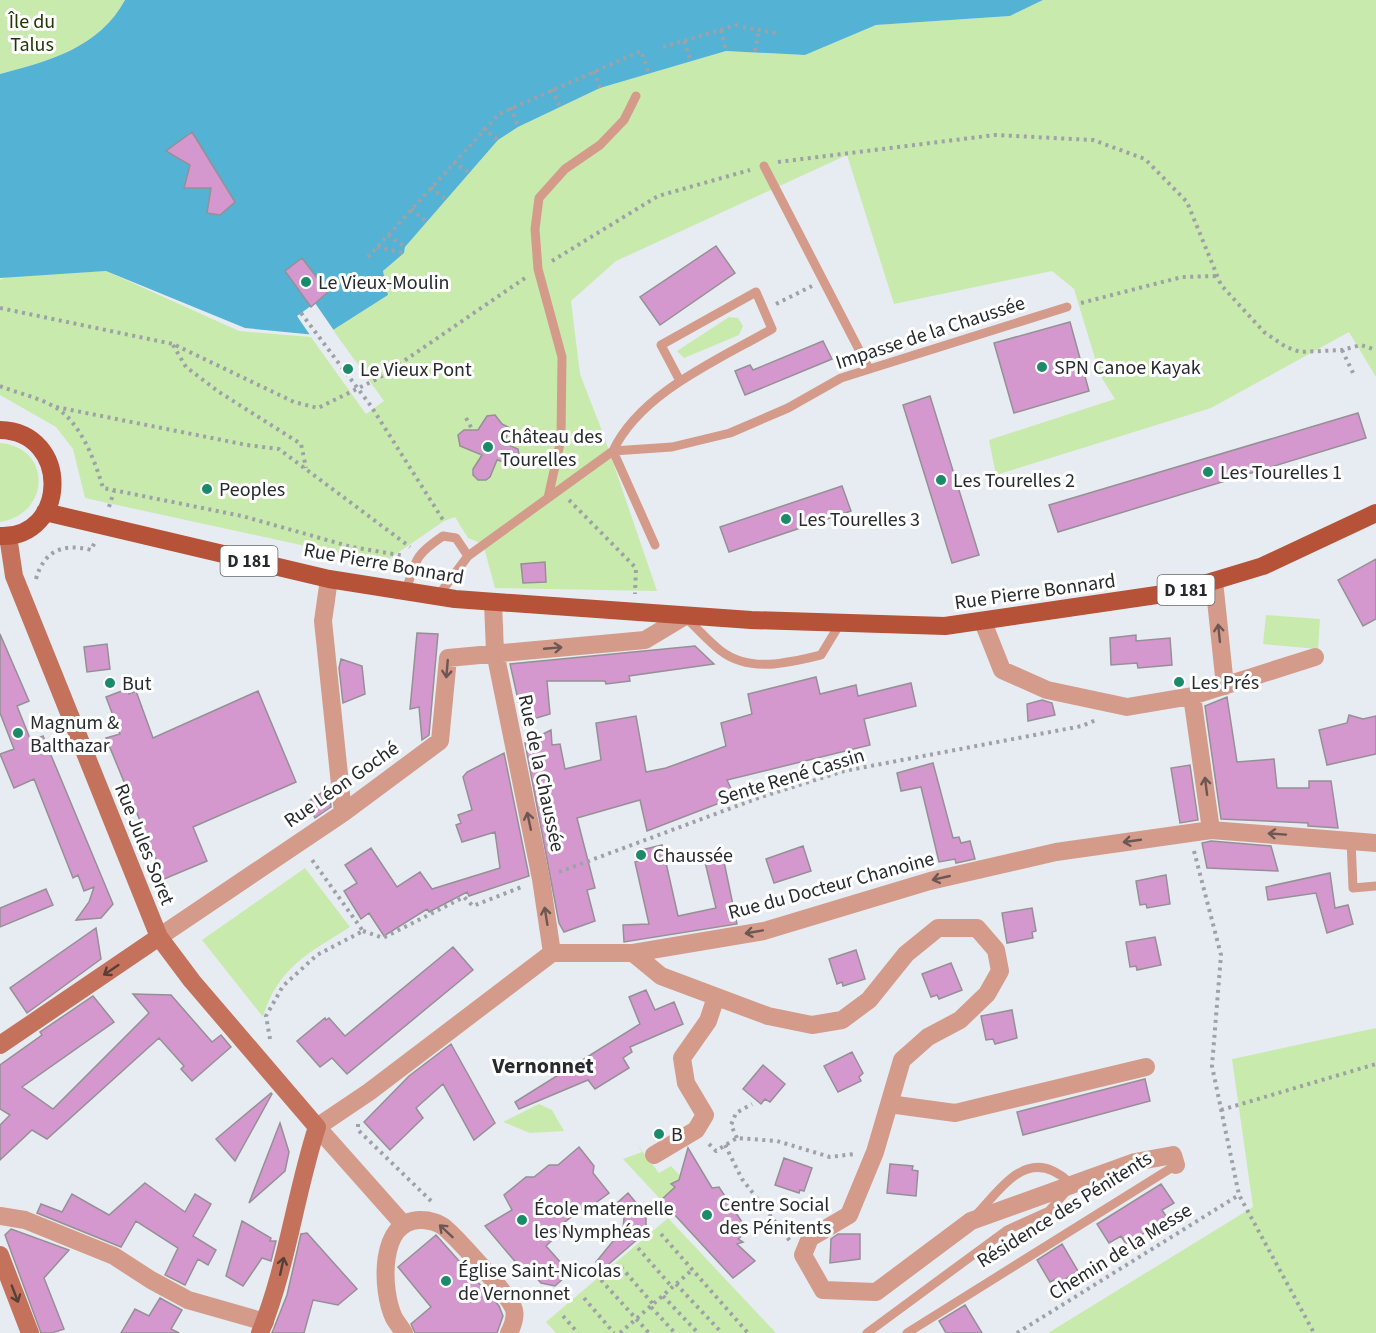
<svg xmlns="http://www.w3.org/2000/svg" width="1376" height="1333" font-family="'Source Sans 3',sans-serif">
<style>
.green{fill:#c9eaad}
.water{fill:#54b2d4}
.pier{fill:#e7ecf2}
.building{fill:#d498ce;stroke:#959095;stroke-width:1.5}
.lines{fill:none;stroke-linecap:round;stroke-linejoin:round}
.path{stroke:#9ea2a6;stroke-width:4;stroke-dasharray:3 4.5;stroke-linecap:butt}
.lane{stroke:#d49b8b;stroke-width:9}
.street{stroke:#d49b8b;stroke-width:18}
.secondary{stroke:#c4725b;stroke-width:18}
.primary{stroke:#b65237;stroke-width:18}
.oneway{stroke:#6d5752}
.oneway2{stroke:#57403a}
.poi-dot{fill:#1a8a6a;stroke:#fff;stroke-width:2}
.labels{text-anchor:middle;stroke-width:6;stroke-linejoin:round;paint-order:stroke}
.shield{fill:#fff;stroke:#686a6b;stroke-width:1.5}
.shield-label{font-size:18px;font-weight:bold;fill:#282a2c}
.park-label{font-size:20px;fill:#213704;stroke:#fff}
.poi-label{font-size:20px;fill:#282a2c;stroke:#fff;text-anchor:start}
.street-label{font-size:20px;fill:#282a2c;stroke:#fff}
.quarter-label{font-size:22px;font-weight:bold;fill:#272b2f;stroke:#fff}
</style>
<rect width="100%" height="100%" fill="#e7ecf2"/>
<path class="green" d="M0 0H125C99 48 49 61 0 74Z
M1043 0H1376V377L1349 332 1211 408 996 475 989 440 1115 399 1100 375 1074 289 1052 271 894 304 847 155 616 261 571 301 580 374 604 436 657 591 495 588 483 544 468 538 455 517 444 521 383 563 85 498 73 449 56 427 0 395V280L6 277 106 271 239 331 311 337 366 414 384 401 333 330 388 295 383 271 404 253 405 247 498 140 518 127 600 88 726 51 805 55 876 25 1010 16Z
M729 317 738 318 743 326 739 335 684 358 677 351Z
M0 443C52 447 51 514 0 522Z
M1266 615 1320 619 1318 649 1263 644Z
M305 868 350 927C309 953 278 967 263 1017L202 940Z
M1376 1028V1333H1048L1253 1207 1232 1059Z
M539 1104 552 1110 564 1131 530 1133 503 1122Z
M636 1143 659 1173 671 1166 682 1178 672 1184 675 1187 661 1200 623 1159 642 1152Z
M668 1218 776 1333H556L546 1322Z"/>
<path class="water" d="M125 0H1043L1010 16 876 25 805 55 726 51 600 88 518 127 498 140 405 247 404 253 383 271 388 295 333 330 316 335 245 328 106 271 0 278V74C49 61 99 48 125 0Z"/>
<path class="pier" d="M315 303 335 332 312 338 297 316Z"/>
<path class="building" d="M192 132 235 202 220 215 207 213 211 188H184L190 165 166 151Z
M716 246 735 273 660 325 640 297Z
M302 258 328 292 311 307 285 271Z
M1070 322 1089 391 1014 413 994 343Z
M823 341 832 359 745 395 735 371 750 365 753 370Z
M930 396 979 555 952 563 903 405Z
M1358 413 1366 438 1058 532 1049 505Z
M495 415 502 424 510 428 504 443 518 449 520 459 516 465 497 460 490 477 486 480H478L473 475V469L482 455 460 446 458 435 464 430H478L487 416Z
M842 486 851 511 729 552 720 527Z
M1376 559V619L1363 626 1338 580Z
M545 562 546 582 523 583 521 564Z
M417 633 438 634 429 735 422 740 419 707 410 709Z
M0 634 29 701 17 706 31 741 43 736 113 904 101 918 76 920 89 902 94 887 84 891 78 875 73 878 34 779 14 788 0 754 14 749 0 713Z
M1136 635V641L1170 638 1172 665 1138 668 1137 663 1111 665 1110 638Z
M107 644 110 669 87 672 84 647Z
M695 646 714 664 629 676 630 681 606 684 605 681H547L550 714 523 722 510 664Z
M341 659 362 666 365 694 343 703 339 668Z
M816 677 820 694 856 685 858 696 911 683 916 706 864 719 870 745 727 780 735 797 647 831 640 800 577 818 595 888 587 890 595 921 564 932 559 923 525 743 551 730 552 745 560 744 565 769 601 760 596 723 636 716 646 772 666 768 726 746 721 723 752 714 748 694Z
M127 689 129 694 136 691 153 738 258 691 296 782 193 827 207 861 164 879 106 738 120 734 106 697Z
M1227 697 1237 762 1274 759 1277 788H1309V781H1331L1338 828 1308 826V823L1221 819 1205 706Z
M1042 700 1052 703 1055 715 1028 721 1027 704Z
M1349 715 1363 719 1376 716V754L1327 765 1319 730 1347 723Z
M504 753 529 876 469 896 467 892 429 912 427 909 384 936 369 913 361 919 344 891 357 883 345 865 371 848 397 887 420 872 432 889 500 868 495 832 462 842 456 825 461 823 458 815 472 810 463 777 467 772Z
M933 763 953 838 959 837 961 843 970 841 975 859 956 863 955 859 939 862 921 787 901 791 897 773Z
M1190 765 1198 820 1180 823 1171 768Z
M329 788 331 807 315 818 307 802Z
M1211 841 1271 846 1278 871 1207 868 1202 843Z
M662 845 678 916 716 908 705 862 723 857 737 924 624 942 623 925 649 924 635 862 639 861 637 851Z
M803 846 811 871 774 883 766 859Z
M1330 873 1335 908 1348 905 1353 924 1327 933 1316 893 1268 900 1266 887Z
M1166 875 1170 904 1147 908 1146 904 1140 905 1136 881Z
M46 889 53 905 0 927V908Z
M1032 908 1036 931 1032 932 1033 938 1007 943 1002 913Z
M96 928 101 959 27 1013 10 988Z
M1155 937 1161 965 1137 970 1136 966 1130 967 1126 942Z
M453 947 473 970 347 1074 332 1058 320 1067 297 1041 325 1018 326 1020 329 1018 345 1036Z
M856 950 865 979 843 986 842 982 837 984 829 959Z
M951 963 962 990 939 999 937 995 931 997 922 974Z
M646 990 655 1010 674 1002 683 1024 630 1047 632 1052 623 1058 629 1068 595 1089 588 1080 519 1109 515 1102 640 1024 629 997Z
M133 994 171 995 212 1042 221 1035 231 1047 192 1081 181 1069 184 1066 159 1038 47 1139 32 1130 0 1160V1125L10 1115 0 1109V1065L42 1035 40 1032 93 996 114 1022 22 1087 53 1109 149 1013Z
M1012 1010 1017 1038 995 1044 993 1039 986 1040 981 1016Z
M451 1044 495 1123 474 1140 443 1084 416 1108 423 1118 390 1150 364 1122 409 1076Z
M852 1052 863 1073 859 1077 861 1081 838 1092 824 1066Z
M763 1065 785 1084 770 1102 765 1099 761 1104 743 1089Z
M1145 1079 1150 1101 1023 1135 1017 1112Z
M271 1093 272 1094 235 1161 216 1139Z
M280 1123 289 1152 285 1171 249 1203Z
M579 1147 594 1166 593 1173 609 1193 586 1210 581 1209 565 1222 563 1230 546 1246 562 1264 560 1272 565 1277 555 1286 541 1283 527 1267 518 1265 485 1226 512 1210 504 1195 526 1177H534L549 1165H558Z
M688 1148 712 1188 719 1187 748 1231 738 1239 743 1242 737 1244 755 1261 733 1278 661 1200 675 1187 671 1184 679 1180Z
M784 1158 812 1168 804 1191 800 1190 799 1193 775 1185Z
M890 1164 913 1166 912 1170 918 1171 916 1196 887 1193Z
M145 1183 185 1212 195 1194 211 1204 193 1236 216 1250 208 1265 198 1259 185 1285 165 1275 178 1248 136 1221 121 1247 37 1213 41 1204 62 1212 72 1194 109 1215Z
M1161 1184 1174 1203 1162 1210 1168 1219 1126 1244 1121 1236 1109 1243 1097 1224Z
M628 1193 646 1215V1232L603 1269 596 1262 623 1229 624 1218 616 1204Z
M242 1221 271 1238 270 1241H276L271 1261 262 1258 243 1286 226 1276Z
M11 1229 69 1250 44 1278 64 1329 52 1333H41L5 1235Z
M307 1233 357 1289 338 1305 313 1300 304 1333H272L287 1295 301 1234Z
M838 1234H860V1259L830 1263 831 1239Z
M436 1235 499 1306 503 1316 497 1333H415L411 1324 431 1307 398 1267Z
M1062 1244 1078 1271 1059 1283 1056 1279 1050 1282 1037 1260Z
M160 1298 182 1310 171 1329 179 1333H121L135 1309 149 1316Z
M965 1305 982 1333H946L939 1321Z"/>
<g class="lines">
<path class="path" d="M743 27 780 34
M721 30 726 51
M684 41 691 62
M663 47 740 24
M755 51 759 30
M594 71 600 88
M552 89 560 107
M511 107 518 127
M483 128 498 140
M453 162 470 173
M778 162 995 135 1093 140 1145 159 1187 202 1221 285 1264 332 1286 347 1300 352 1342 350 1361 345 1376 350
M431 187 446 200
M411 209 428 223
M388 235 405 247
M377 247 404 253
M368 257 499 114 641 51 649 74
M552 261 658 196 750 170
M1081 303 1182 277 1218 276
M776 304 812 286
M0 308 173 344 294 402 318 408 379 378 525 278
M301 313 371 406 445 523
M173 345 186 367 219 392 301 444 306 468
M1342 350 1355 377
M0 386C17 393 37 397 53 406 80 420 95 461 103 488L242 516 352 547 405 556
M56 407 247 445 279 449 410 547
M466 418 472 429
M569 500 636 568 635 594
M109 507 114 491
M36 579C44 550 64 543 91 550L95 542
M1194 851 1221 955 1212 1066 1239 1195 1314 1333
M559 872 761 797 844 771 1082 726 1096 720
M363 931 383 938 464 897 473 906 524 886
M270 1039 266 1016 283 986 317 955 363 931 310 857
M1221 1110 1376 1064
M358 1124V1130L431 1201
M737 1138 731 1125 736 1113 752 1104
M709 1144 716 1151 737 1138 777 1141 830 1157 854 1154
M725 1145 742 1179 790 1241
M661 1234 748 1333
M638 1248 672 1287
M621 1267 653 1304
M601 1280 649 1333
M676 1284 722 1333
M663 1296 698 1333
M584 1298 614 1333
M651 1307 675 1333
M563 1316 578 1333
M620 1333 692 1270
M1017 1333 1239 1195"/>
<path class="lane" d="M764 166 869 369
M548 498 561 439 562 357 538 269 535 229 539 198 565 169 600 145 624 120 636 96
M655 545 613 451C640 393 718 360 772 329L756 292 661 345 680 381
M406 591C416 559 415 555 443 536L456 538 468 556
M438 596 468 556 613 451 672 447 730 433 788 408 841 378 1067 307
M686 618C698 629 708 641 721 651 750 673 789 663 821 655L841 622
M1351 840 1353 888 1376 886
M867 1333 1007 1230 1049 1211 1070 1187C1066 1177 1062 1176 1053 1171 1020 1155 996 1195 976 1215
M907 1333 1176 1165"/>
<path class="street" d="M329 579 323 621 343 813
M1214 581 1225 686
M493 603 495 652 541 879 552 953
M983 622 1002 670 1047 690 1127 707 1192 696 1315 657
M1192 696 1211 830
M159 937 343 813 440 741 448 658 645 640 685 616
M633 953 661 976 768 1016 812 1025 842 1020 869 1000 906 954 938 928H977L996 950 1000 971 987 994 960 1020 928 1037 902 1060 875 1152 849 1215 810 1238 803 1255 823 1290 876 1292 971 1221 1135 1162 1173 1155 1176 1165
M889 1104 955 1113 1146 1067
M654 1155 696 1130 705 1115 686 1083 682 1058 708 1021 716 997
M0 1216 25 1220 114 1256 151 1280 188 1300 265 1322
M404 1225 317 1127 369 1092 552 953H633L764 931 930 881 1056 852 1190 833 1211 830 1376 843
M404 1333C401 1328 397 1323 394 1318 381 1291 378 1218 422 1220 429 1220 439 1223 444 1227 458 1239 505 1291 513 1307 517 1315 513 1325 509 1333"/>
<path class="secondary" d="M8 536 14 576 159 937 192 981 317 1127C295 1195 287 1267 260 1333
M0 1045 159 937
M0 1255 30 1333"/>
<path class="primary" d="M0 430C72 432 68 539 0 536
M45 512 329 579 455 599 751 620 945 626 1177 592 1263 566 1376 513"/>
</g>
<defs><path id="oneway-shaft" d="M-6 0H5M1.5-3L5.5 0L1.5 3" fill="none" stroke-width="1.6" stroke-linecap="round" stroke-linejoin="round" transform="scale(1.5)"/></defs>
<g class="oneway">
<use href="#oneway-shaft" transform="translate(1219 633) rotate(-96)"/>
<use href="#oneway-shaft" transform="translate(553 648) rotate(-5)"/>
<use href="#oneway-shaft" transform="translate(447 669) rotate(95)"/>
<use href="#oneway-shaft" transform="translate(1206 786) rotate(-97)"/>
<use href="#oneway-shaft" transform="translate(529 821) rotate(-102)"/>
<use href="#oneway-shaft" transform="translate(1277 834) rotate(-176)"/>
<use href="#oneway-shaft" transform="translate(1132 841) rotate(172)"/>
<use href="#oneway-shaft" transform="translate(941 878) rotate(167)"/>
<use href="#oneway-shaft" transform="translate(546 916) rotate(-99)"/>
<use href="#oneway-shaft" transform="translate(754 932) rotate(170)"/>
<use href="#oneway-shaft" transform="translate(446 1231) rotate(-137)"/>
</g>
<g class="oneway2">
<use href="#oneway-shaft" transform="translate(111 970) rotate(146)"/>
<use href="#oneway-shaft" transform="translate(282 1266) rotate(-78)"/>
<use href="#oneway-shaft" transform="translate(15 1294) rotate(69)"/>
</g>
<g class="poi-dot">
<circle cx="306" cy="282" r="6"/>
<circle cx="1042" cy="367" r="6"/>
<circle cx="348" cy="369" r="6"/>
<circle cx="488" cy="447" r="6"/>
<circle cx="1208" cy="472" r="6"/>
<circle cx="941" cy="480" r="6"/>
<circle cx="207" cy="489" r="6"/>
<circle cx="786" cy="519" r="6"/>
<circle cx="1179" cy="682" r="6"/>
<circle cx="110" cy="683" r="6"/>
<circle cx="18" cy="733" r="6"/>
<circle cx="641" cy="855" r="6"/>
<circle cx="659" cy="1134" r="6"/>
<circle cx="707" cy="1215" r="6"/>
<circle cx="522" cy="1220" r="6"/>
<circle cx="446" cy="1281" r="6"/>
</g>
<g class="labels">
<g class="shield">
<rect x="220.5" y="546" width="57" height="30" rx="4.5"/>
<rect x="1157.5" y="575" width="57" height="30" rx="4.5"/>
</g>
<g class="shield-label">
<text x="249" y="567">D 181</text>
<text x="1186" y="596">D 181</text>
</g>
<g class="park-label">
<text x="32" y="28">Île du<tspan x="32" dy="23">Talus</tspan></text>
</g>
<g class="poi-label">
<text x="318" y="289">Le Vieux-Moulin</text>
<text x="1054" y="374">SPN Canoe Kayak</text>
<text x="360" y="376">Le Vieux Pont</text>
<text x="500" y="443">Château des<tspan x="500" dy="23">Tourelles</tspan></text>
<text x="1220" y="479">Les Tourelles 1</text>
<text x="953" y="487">Les Tourelles 2</text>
<text x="219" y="496">Peoples</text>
<text x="798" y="526">Les Tourelles 3</text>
<text x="1191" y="689">Les Prés</text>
<text x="122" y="690">But</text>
<text x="30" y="729">Magnum &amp;<tspan x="30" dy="23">Balthazar</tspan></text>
<text x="653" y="862">Chaussée</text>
<text x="671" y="1141">B</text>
<text x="719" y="1211">Centre Social<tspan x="719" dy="23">des Pénitents</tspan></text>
<text x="534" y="1215">École maternelle<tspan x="534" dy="23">les Nymphéas</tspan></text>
<text x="458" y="1277">Église Saint-Nicolas<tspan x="458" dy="23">de Vernonnet</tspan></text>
</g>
<g class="street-label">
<text transform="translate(930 332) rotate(-18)" y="7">Impasse de la Chaussée</text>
<text transform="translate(384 563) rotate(10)" y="7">Rue Pierre Bonnard</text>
<text transform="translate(1035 591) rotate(-8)" y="7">Rue Pierre Bonnard</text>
<text transform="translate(542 773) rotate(78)" y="7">Rue de la Chaussée</text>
<text transform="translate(791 776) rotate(-17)" y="7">Sente René Cassin</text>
<text transform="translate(341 784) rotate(-35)" y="7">Rue Léon Goché</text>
<text transform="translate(145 844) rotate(68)" y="7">Rue Jules Soret</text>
<text transform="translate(831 885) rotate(-15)" y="7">Rue du Docteur Chanoine</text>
<text transform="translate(1064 1209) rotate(-32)" y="7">Résidence des Pénitents</text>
<text transform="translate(1120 1251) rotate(-32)" y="7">Chemin de la Messe</text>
</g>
<g class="quarter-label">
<text x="543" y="1073">Vernonnet</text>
</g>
</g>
</svg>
